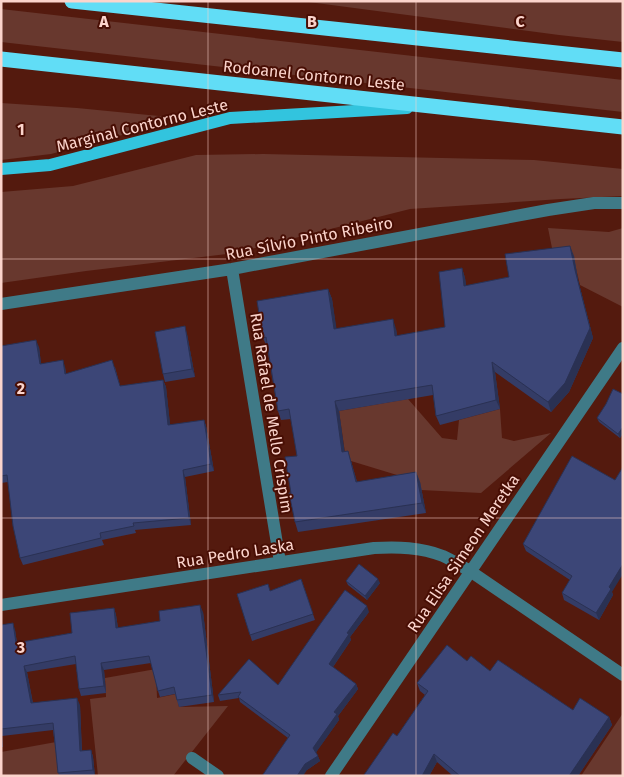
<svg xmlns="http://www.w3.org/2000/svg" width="624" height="777" font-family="'Fira Sans',sans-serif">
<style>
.green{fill:#68382e}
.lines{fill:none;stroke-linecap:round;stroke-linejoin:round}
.minor{stroke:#3f7a87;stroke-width:12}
.major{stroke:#32c4de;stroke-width:12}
.highway{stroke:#61ddf6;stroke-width:15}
.wall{fill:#343c66}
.shaded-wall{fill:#2a3153}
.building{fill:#3c4677;stroke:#2a3153}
.grid{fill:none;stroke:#fbd4cc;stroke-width:1;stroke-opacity:0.55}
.labels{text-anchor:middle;stroke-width:4;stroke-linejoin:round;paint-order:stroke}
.street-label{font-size:16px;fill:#fbd4cc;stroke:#480e04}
.grid-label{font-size:16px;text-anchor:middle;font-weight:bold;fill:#fbd4cc;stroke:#480e04;stroke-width:4;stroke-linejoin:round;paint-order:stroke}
</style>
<rect width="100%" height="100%" fill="#541a0e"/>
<path class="green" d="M301 1H623V42L559 35Z
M1 9 623 80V112L1 42Z
M1 103 77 108 169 117 141 130 51 154 1 160Z
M263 154 534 160 623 169V196L561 199 410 209 235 253 86 271 1 283V192L73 186 196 155Z
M548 228 609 232 623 228V307L580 285 573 256 554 258Z
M408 399 442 438 457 440 459 420 500 409 502 438 514 441 551 433 481 493 421 490 420 482 351 461 345 453 339 411Z
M156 669 157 698 176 694 179 707 228 706 173 776H98L90 699 106 697 105 678Z
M623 713V776H581Z
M56 742 60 776H1V752Z"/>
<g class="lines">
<path class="minor" d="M232 269 280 562
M1 304 232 269 548 210 594 203H623
M1 605 374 548C398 547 420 547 443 556 452 560 461 566 470 571L623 675
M192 758 218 776
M331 776 623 348"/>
<path class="major" d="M1 169 50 165 230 118 407 108"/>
<path class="highway" d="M72 1 623 60
M1 59 623 127"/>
</g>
<path class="wall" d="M574 256 578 280 593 338 569 392 551 412 495 372 500 409 440 425 436 416 433 395 339 411 344 451 351 461 357 482 416 472 420 482 426 513 298 532 295 522 291 493 297 456 291 419 281 420 278 411 267 347 263 338 328 289 332 299 336 328 396 329 397 336 445 327 462 268 465 278 466 286 509 277Z
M187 334 195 377 165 382 163 374Z
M1 346 39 347 41 364 65 367 66 374 115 367 120 386 163 380 166 387 170 425 204 420 206 426 214 471 185 477 191 525 135 530 136 533 102 540 104 545 23 565 20 558 8 482 1 483Z
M623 394V433L620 438 599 422 597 418Z
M615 480 612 592 613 595 599 620 564 600 562 593 570 580 526 551 523 544Z
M301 579 315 620 252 641 237 594 270 591Z
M346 581 380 583 367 600 348 585Z
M114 608 116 615 118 628 160 621 203 612 214 702 179 707 175 694 160 697 158 691 151 663 104 670 106 693 81 696 79 689 76 664 27 672 33 703 80 705 82 751 91 750 93 757 95 776H59L53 730 2 736 3 747H1V625L15 630 17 643 72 633Z
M369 612 350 637 351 640 333 667 356 684 358 689 338 716 339 720 316 752 320 761 307 770 288 738 240 702 239 698 220 701 218 695 278 685Z
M467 661 573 710 609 717 612 725 578 776H453L437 762 429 776H364V775L397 736 425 695 420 691 417 683Z"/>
<path class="shaded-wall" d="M570 246 574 256 578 280 593 338 569 392 551 412 548 402 575 270Z
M462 268 465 278 468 296 464 286Z
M328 289 332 299 338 338 334 329Z
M393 319 396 329 399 346 395 336Z
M185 326 187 334 195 377 192 369Z
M36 340 39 347 42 371 40 364Z
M63 360 65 367 67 381 65 374Z
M492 362 495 372 500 409 496 400Z
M163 380 166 387 171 432 168 425Z
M335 401 339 411 346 461 342 452Z
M204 420 206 426 214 471 211 464Z
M623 427V433L620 438 618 434Z
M348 451 351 461 360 492 356 482Z
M183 470 185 477 191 525 189 518Z
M416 472 420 482 426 513 422 503Z
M623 564V574L612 592 613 595 599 620 596 613 609 587Z
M378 579 380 583 367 600 365 596Z
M200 605 203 612 214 702 212 695Z
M367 606 369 612 350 637 351 640 331 670 329 664 347 633Z
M114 608 116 615 119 635 116 628Z
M13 623 15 630 18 650 16 643Z
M101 663 104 670 106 693 104 686Z
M24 666 27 672 34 710 31 703Z
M356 684 358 689 338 716 339 720 315 754 313 748 334 712Z
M77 698 80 705 82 758 80 751Z
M609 717 612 725 578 776H569Z
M91 750 93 757 95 776 93 770Z
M434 754 437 762 429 776H422Z
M318 756 320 761 307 770 303 776H297L305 764Z"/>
<path class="building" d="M570 246 575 270 590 328 565 383 548 402 492 362 496 400 436 416 432 385 335 401 342 452 348 451 356 482 416 472 422 503 295 522 289 493H291L285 457 297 456 289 409 278 411 266 337 263 338 257 301 328 289 334 329 393 319 395 336 445 327 439 272 462 268 464 286 509 277 505 254Z
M185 326 192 369 163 374 155 332Z
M36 340 40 364 63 360 65 374 112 360 120 386 163 380 168 425 204 420 211 464 183 470 189 518 133 523 134 526 100 533 101 538 20 558 13 526 7 475 1 476V346Z
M613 389 623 394V427L618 434 597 418 606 404Z
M572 456 615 480 623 467V564L609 587 611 589 596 613 562 593 572 576 523 544Z
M359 564 378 579 365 596 346 581Z
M301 579 313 614 250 635 237 594 268 584 270 591Z
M345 590 367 606 347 633 349 634 329 664 356 684 334 712 337 714 313 748 318 756 305 764 297 776H262L290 735 238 697 241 692 218 695 249 659 278 685 321 623Z
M200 605 212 695 177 700 174 687 158 691 149 656 101 663 104 686 79 689 75 656 24 666 31 703 77 698 80 751 91 750 93 770 58 773 53 723 1 729V625L13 623 16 643 72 633 70 613 114 608 116 628 160 621 159 611Z
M447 645 467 661 471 656 490 671 498 660 573 710 580 698 609 717 569 776H460L434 754 422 776H366L364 775 393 733 397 736 428 691 417 683Z"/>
<path class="grid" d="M208 1V776M416 1V776M1 259H623M1 518H623"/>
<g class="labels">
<g class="street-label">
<text transform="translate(314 75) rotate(6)" y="6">Rodoanel Contorno Leste</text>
<text transform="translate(142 125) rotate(-14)" y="6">Marginal Contorno Leste</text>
<text transform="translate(309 238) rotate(-11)" y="6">Rua Sílvio Pinto Ribeiro</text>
<text transform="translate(272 413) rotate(81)" y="6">Rua Rafael de Mello Crispim</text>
<text transform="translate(235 553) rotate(-9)" y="6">Rua Pedro Laska</text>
<text transform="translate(463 553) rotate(-56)" y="6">Rua Elisa Simeon Meretka</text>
</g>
</g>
<g class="grid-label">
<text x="104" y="27">A</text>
<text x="312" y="27">B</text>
<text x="520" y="27">C</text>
<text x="21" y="135">1</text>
<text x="21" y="394">2</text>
<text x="21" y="653">3</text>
</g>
<rect width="624" height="777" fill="none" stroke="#fbd4cc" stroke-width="5"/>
</svg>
